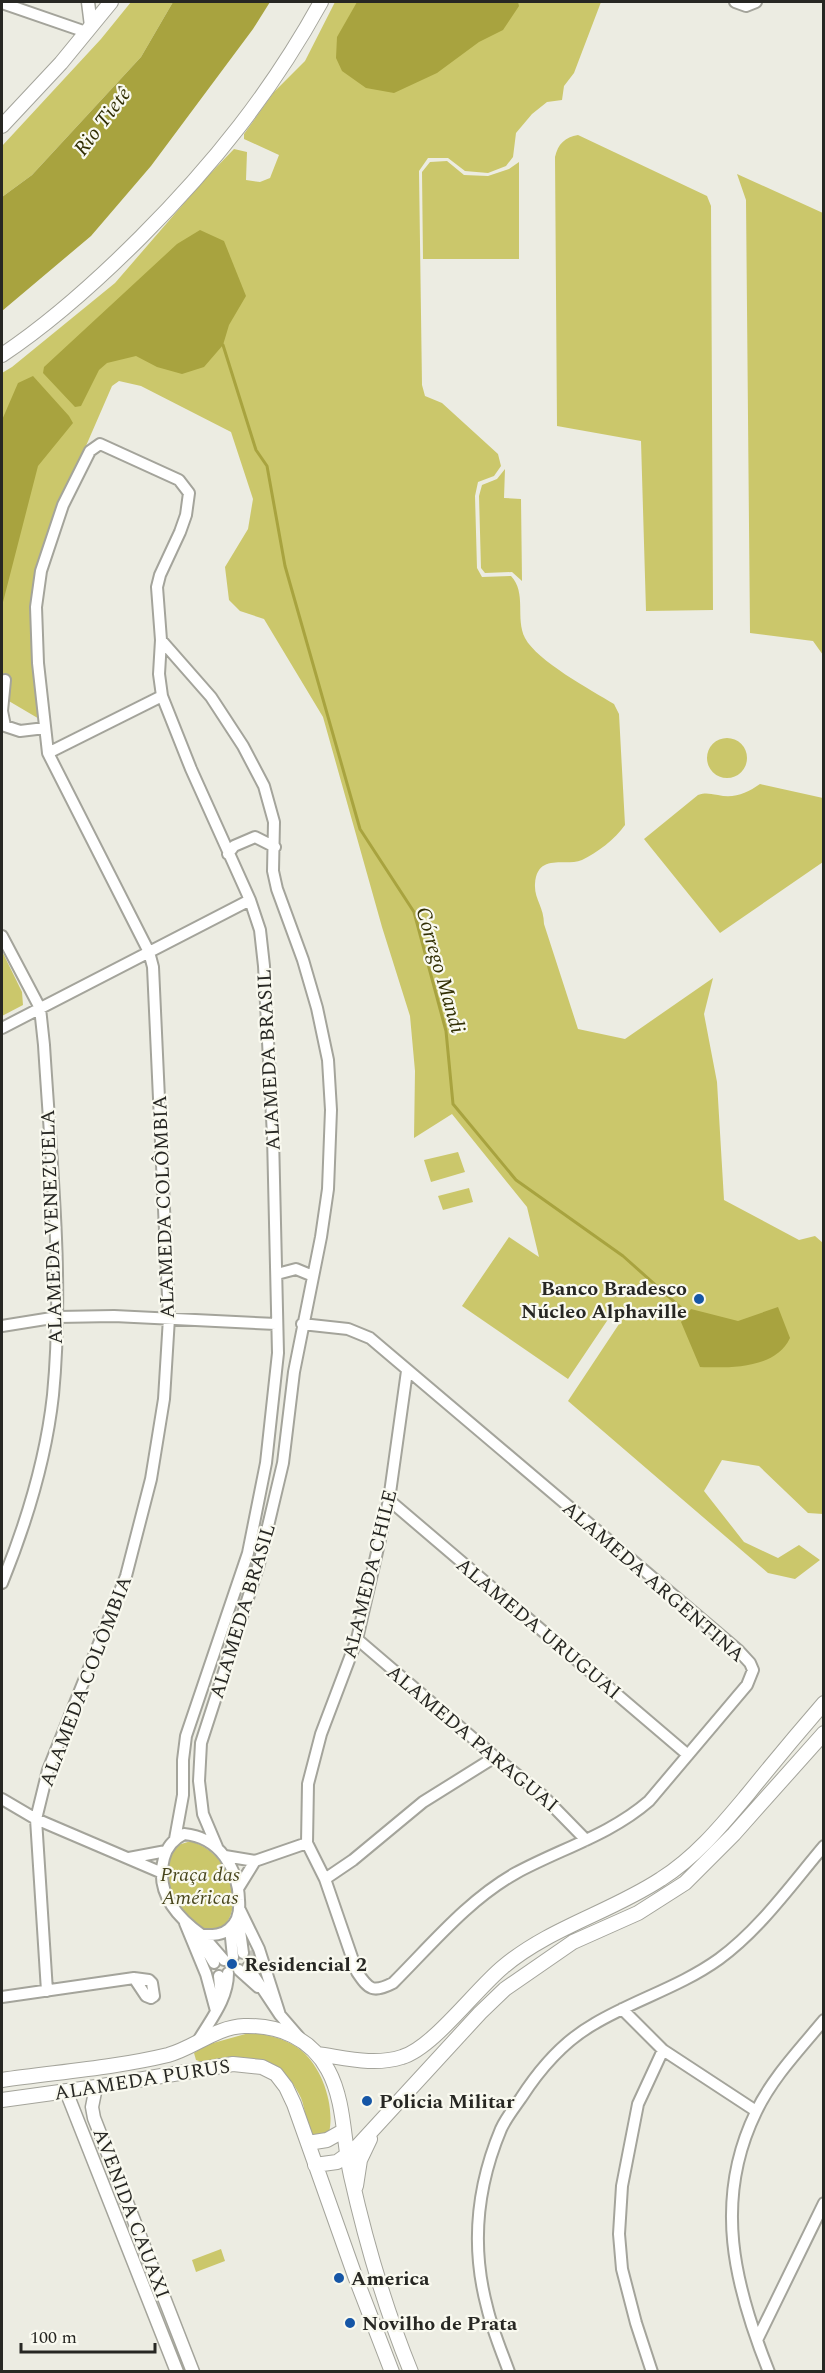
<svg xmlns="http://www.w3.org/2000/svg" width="825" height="2373" font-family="Spectral,serif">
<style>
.green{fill:#cbc76b}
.water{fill:#a8a33f}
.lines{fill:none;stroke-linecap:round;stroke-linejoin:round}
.stream{stroke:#a8a33f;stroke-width:3}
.minor-tunnel{stroke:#c5c5bc;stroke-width:10;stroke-dasharray:10 5;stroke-linecap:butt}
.minor-casing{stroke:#a4a49b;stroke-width:14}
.tertiary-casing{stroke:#a4a49b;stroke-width:15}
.secondary-casing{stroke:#a4a49b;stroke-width:16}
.minor{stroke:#fff;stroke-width:10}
.tertiary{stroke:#fff;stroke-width:12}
.secondary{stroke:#fff;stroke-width:14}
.poi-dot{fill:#1656a6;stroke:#f9f9ef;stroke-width:2}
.labels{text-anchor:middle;stroke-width:4.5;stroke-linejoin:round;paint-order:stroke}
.street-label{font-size:20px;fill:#272723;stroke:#f9f9ef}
.poi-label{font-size:20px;font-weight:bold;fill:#272723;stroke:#f9f9ef;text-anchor:start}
.park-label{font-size:20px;font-style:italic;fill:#48461c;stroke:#f9f9ef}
.water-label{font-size:21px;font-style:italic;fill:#322f04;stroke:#f9f9ef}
</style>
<rect width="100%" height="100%" fill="#ecece2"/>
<path class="green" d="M131 2H173L141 57 32 175 2 197V146L101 39Z
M335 2H601L574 73 564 86 562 100 547 102 532 114 516 133 513 157 506 166 488 173 465 171 448 158H428L419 171 422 385 425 396 442 403 498 454 501 466 494 476 478 482 475 496 477 568 482 577 511 576C527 593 515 618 525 638 537 661 591 690 614 704L619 714 625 825C615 839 597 853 582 860 566 867 537 852 535 884 534 899 544 907 544 924L578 1029 625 1039 713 978 704 1014 717 1082 724 1200 799 1240 815 1236 823 1243V1514L808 1513 759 1466 722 1460 704 1491 744 1542 778 1558 799 1545 820 1560 795 1579 768 1573 568 1401 625 1315 615 1309 568 1379 462 1306 509 1237 539 1257 527 1207 452 1114 414 1138 415 1071 410 1016 382 927 323 717 264 619 240 611 229 600 225 567 248 529 253 499 231 432 141 386 119 381 112 386 56 515 39 566 41 720 2 697V373L12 367 115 283 205 179 234 149 247 152 246 180 260 182 270 178 279 155 244 139V134L274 92 305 61Z
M578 135 707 196 711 206 713 610 646 611 641 441 557 426 555 157C558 144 565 137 578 135Z
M447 161 464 175 488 176 509 169 519 162V259H423L422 172 430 162Z
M737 174 823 213V671V655L813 641 750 633 746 200Z
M505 469 504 498 521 499 522 581 512 572 485 573 481 568 479 496 482 485 497 479Z
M707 758a20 20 0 1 1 40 0a20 20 0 1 1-40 0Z
M760 784 823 798V862L720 933 644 839 698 795C707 792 709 794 718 795 734 799 747 793 760 784Z
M2 951 22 992 23 1005 2 1016Z
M458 1152 465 1172 431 1182 424 1160Z
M469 1188 473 1202 443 1210 438 1196Z
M191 1841C211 1848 225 1862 231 1882 234 1893 234 1904 231 1914 213 1965 141 1887 178 1845Z
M249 2033C268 2034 287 2039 302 2051 323 2069 335 2107 329 2133L315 2138 311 2134C305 2123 306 2110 301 2098 281 2054 245 2053 202 2062L196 2060 194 2053 206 2045Z
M221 2249 225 2261 196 2272 192 2260Z"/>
<path class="water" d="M173 2H270L253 29 151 166 91 236 2 311V197L32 175 141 57Z
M357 2H518L519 6 503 30 479 42 437 73 394 93 366 88 342 71 336 58 337 37Z
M200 230 224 241 246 296 229 325 223 345 204 367 182 374 157 367 136 356 107 363 99 370 81 406 75 407 43 373 44 367 177 244Z
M33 376 69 416 73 423 38 466 2 606V420L18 383Z
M778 1307 790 1338C776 1369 729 1368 700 1367L681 1322 691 1309 738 1321Z"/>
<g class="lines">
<path class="stream" d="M223 345 256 450 267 466 285 566 360 829 414 912 446 1031 453 1104 516 1180 623 1256 688 1314"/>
<path class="minor-tunnel" d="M252 1950 257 1963"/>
<g class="minor-casing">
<path id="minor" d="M735 2 746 6 756 2
M2 3 86 32
M161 640 211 697 243 746 264 786 274 822 273 871 277 889 303 960 317 1008 328 1060 331 1110 328 1189 321 1237 294 1372 283 1463 259 1564 201 1743 199 1781 203 1814 217 1847
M5 680 2 711 5 726 20 731 45 728
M48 753 162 696
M228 854 234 846 255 837 275 847
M2 936 40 1008 44 1045C51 1159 64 1281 53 1395 46 1459 26 1524 2 1583
M2 1028 250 900
M277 1274 296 1269 313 1276
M302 1324 348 1329 370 1338 738 1650 750 1663 753 1670 747 1685 649 1801C610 1835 560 1849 516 1873 468 1900 432 1944 393 1983 373 1993 369 1990 357 1972L325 1879 307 1843 308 1784 321 1734 357 1639 389 1500 407 1371
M2 1326 58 1317 114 1316 276 1324
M389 1500 688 1755
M357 1639 495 1757 542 1795 586 1840
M2 1799 36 1819 160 1872
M184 1834C219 1837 238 1868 239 1900 240 1911 238 1922 229 1929 221 1936 211 1935 202 1935 175 1916 155 1891 164 1858 167 1846 174 1839 184 1834Z
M225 1856 255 1861 307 1843
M129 1858 166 1851
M325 1879 353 1860 423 1802 495 1757
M239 1887 255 1861
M240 1910 259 1949 280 2015
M238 1916 243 1953
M185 1923 206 1974 216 2011
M230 1928 233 1957
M195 1932 214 1963
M204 1937 224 1960
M248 1967 280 2015 299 2037
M239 1970 258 1987
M219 1976 221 1997
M47 1991 36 1819 48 1770 126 1576 151 1479 164 1399 169 1318 153 967 149 952 48 753 38 663 36 607 41 571 63 505 90 451 100 444 179 480 189 493 186 515 180 532 160 575 157 587 161 640 159 674 162 696 191 769 250 900 260 930 264 966 273 1136 278 1353 266 1463 248 1553 186 1736 183 1760V1795L175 1839
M2 1997 134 1978 149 1980 152 1983 154 1996 151 1998 146 1996 134 1978
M622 2009 663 2050 756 2111
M198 2041C211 2019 228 1999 228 1973
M758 2338 824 2203
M509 2372C501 2350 492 2329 487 2307 471 2247 477 2186 501 2129 506 2118 514 2108 521 2098 539 2070 564 2041 594 2024 634 2000 680 1987 719 1959 760 1929 791 1885 824 1846
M652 2372 636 2323 622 2269 619 2234 622 2186 638 2104 663 2050
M769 2372C734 2285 713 2200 756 2112 772 2078 800 2049 824 2020"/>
</g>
<g class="tertiary-casing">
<path id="tertiary" d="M88 2 91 26
M96 2087 92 2107 94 2118 193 2372
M66 2091 177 2372"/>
</g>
<g class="secondary-casing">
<path id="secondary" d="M2 126 61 63 111 2
M2 355C53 321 98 280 141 237 213 165 272 91 321 2
M317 2054C346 2058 374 2066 402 2057 433 2048 476 1989 503 1967 549 1928 611 1912 661 1879 696 1857 722 1825 748 1794 773 1763 798 1733 824 1703
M2 2080C57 2072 114 2068 168 2055 194 2048 216 2027 244 2026 279 2025 311 2038 328 2070 345 2101 343 2141 351 2176 366 2243 385 2308 411 2372
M2 2100 96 2087 233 2064 262 2067 276 2074 286 2087 294 2104 355 2276 392 2372
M308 2143 327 2140 343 2131
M315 2165 337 2162 355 2149 480 2013 505 1989 573 1942 638 1913 685 1883 734 1834 824 1733
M356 2186 360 2160 370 2139"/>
</g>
<use href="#minor" class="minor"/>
<use href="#tertiary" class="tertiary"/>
<use href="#secondary" class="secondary"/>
</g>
<g class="poi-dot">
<circle cx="699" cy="1299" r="6"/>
<circle cx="232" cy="1964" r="6"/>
<circle cx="367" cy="2101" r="6"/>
<circle cx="339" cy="2278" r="6"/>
<circle cx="350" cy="2323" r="6"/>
</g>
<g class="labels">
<g class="street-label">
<text transform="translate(268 1060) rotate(-93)" y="7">ALAMEDA BRASIL</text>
<text transform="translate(163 1207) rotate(-92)" y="7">ALAMEDA COLÔMBIA</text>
<text transform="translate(51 1227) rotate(-92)" y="7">ALAMEDA VENEZUELA</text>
<text transform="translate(369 1574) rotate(-76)" y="7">ALAMEDA CHILE</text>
<text transform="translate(654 1581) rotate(41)" y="7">ALAMEDA ARGENTINA</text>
<text transform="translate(242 1611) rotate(-73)" y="7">ALAMEDA BRASIL</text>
<text transform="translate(539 1628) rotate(40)" y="7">ALAMEDA URUGUAI</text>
<text transform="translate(85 1681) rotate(-69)" y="7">ALAMEDA COLÔMBIA</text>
<text transform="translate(473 1738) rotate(40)" y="7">ALAMEDA PARAGUAI</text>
<text transform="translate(142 2079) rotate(-9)" y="7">ALAMEDA PURUS</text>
<text transform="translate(132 2213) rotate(69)" y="7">AVENIDA CAUAXI</text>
</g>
<g class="poi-label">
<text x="687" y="1295" text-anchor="end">Banco Bradesco<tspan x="687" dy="23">Núcleo Alphaville</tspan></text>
<text x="244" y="1971">Residencial 2</text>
<text x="379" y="2108">Policia Militar</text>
<text x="351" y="2285">America</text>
<text x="362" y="2330">Novilho de Prata</text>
</g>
<g class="park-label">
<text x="200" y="1881">Praça das<tspan x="200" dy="23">Américas</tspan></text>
</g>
<g class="water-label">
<text transform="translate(102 121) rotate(-53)" y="7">Rio Tietê</text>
<text transform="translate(441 970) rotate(74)" y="7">Córrego Mandi</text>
</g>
</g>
<rect width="825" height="2373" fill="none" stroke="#272723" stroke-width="6"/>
<path d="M21 2343v9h134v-9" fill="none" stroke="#272723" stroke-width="3"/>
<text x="30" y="2343" font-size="18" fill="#272723" stroke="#f9f9ef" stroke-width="4.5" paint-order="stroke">100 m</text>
</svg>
